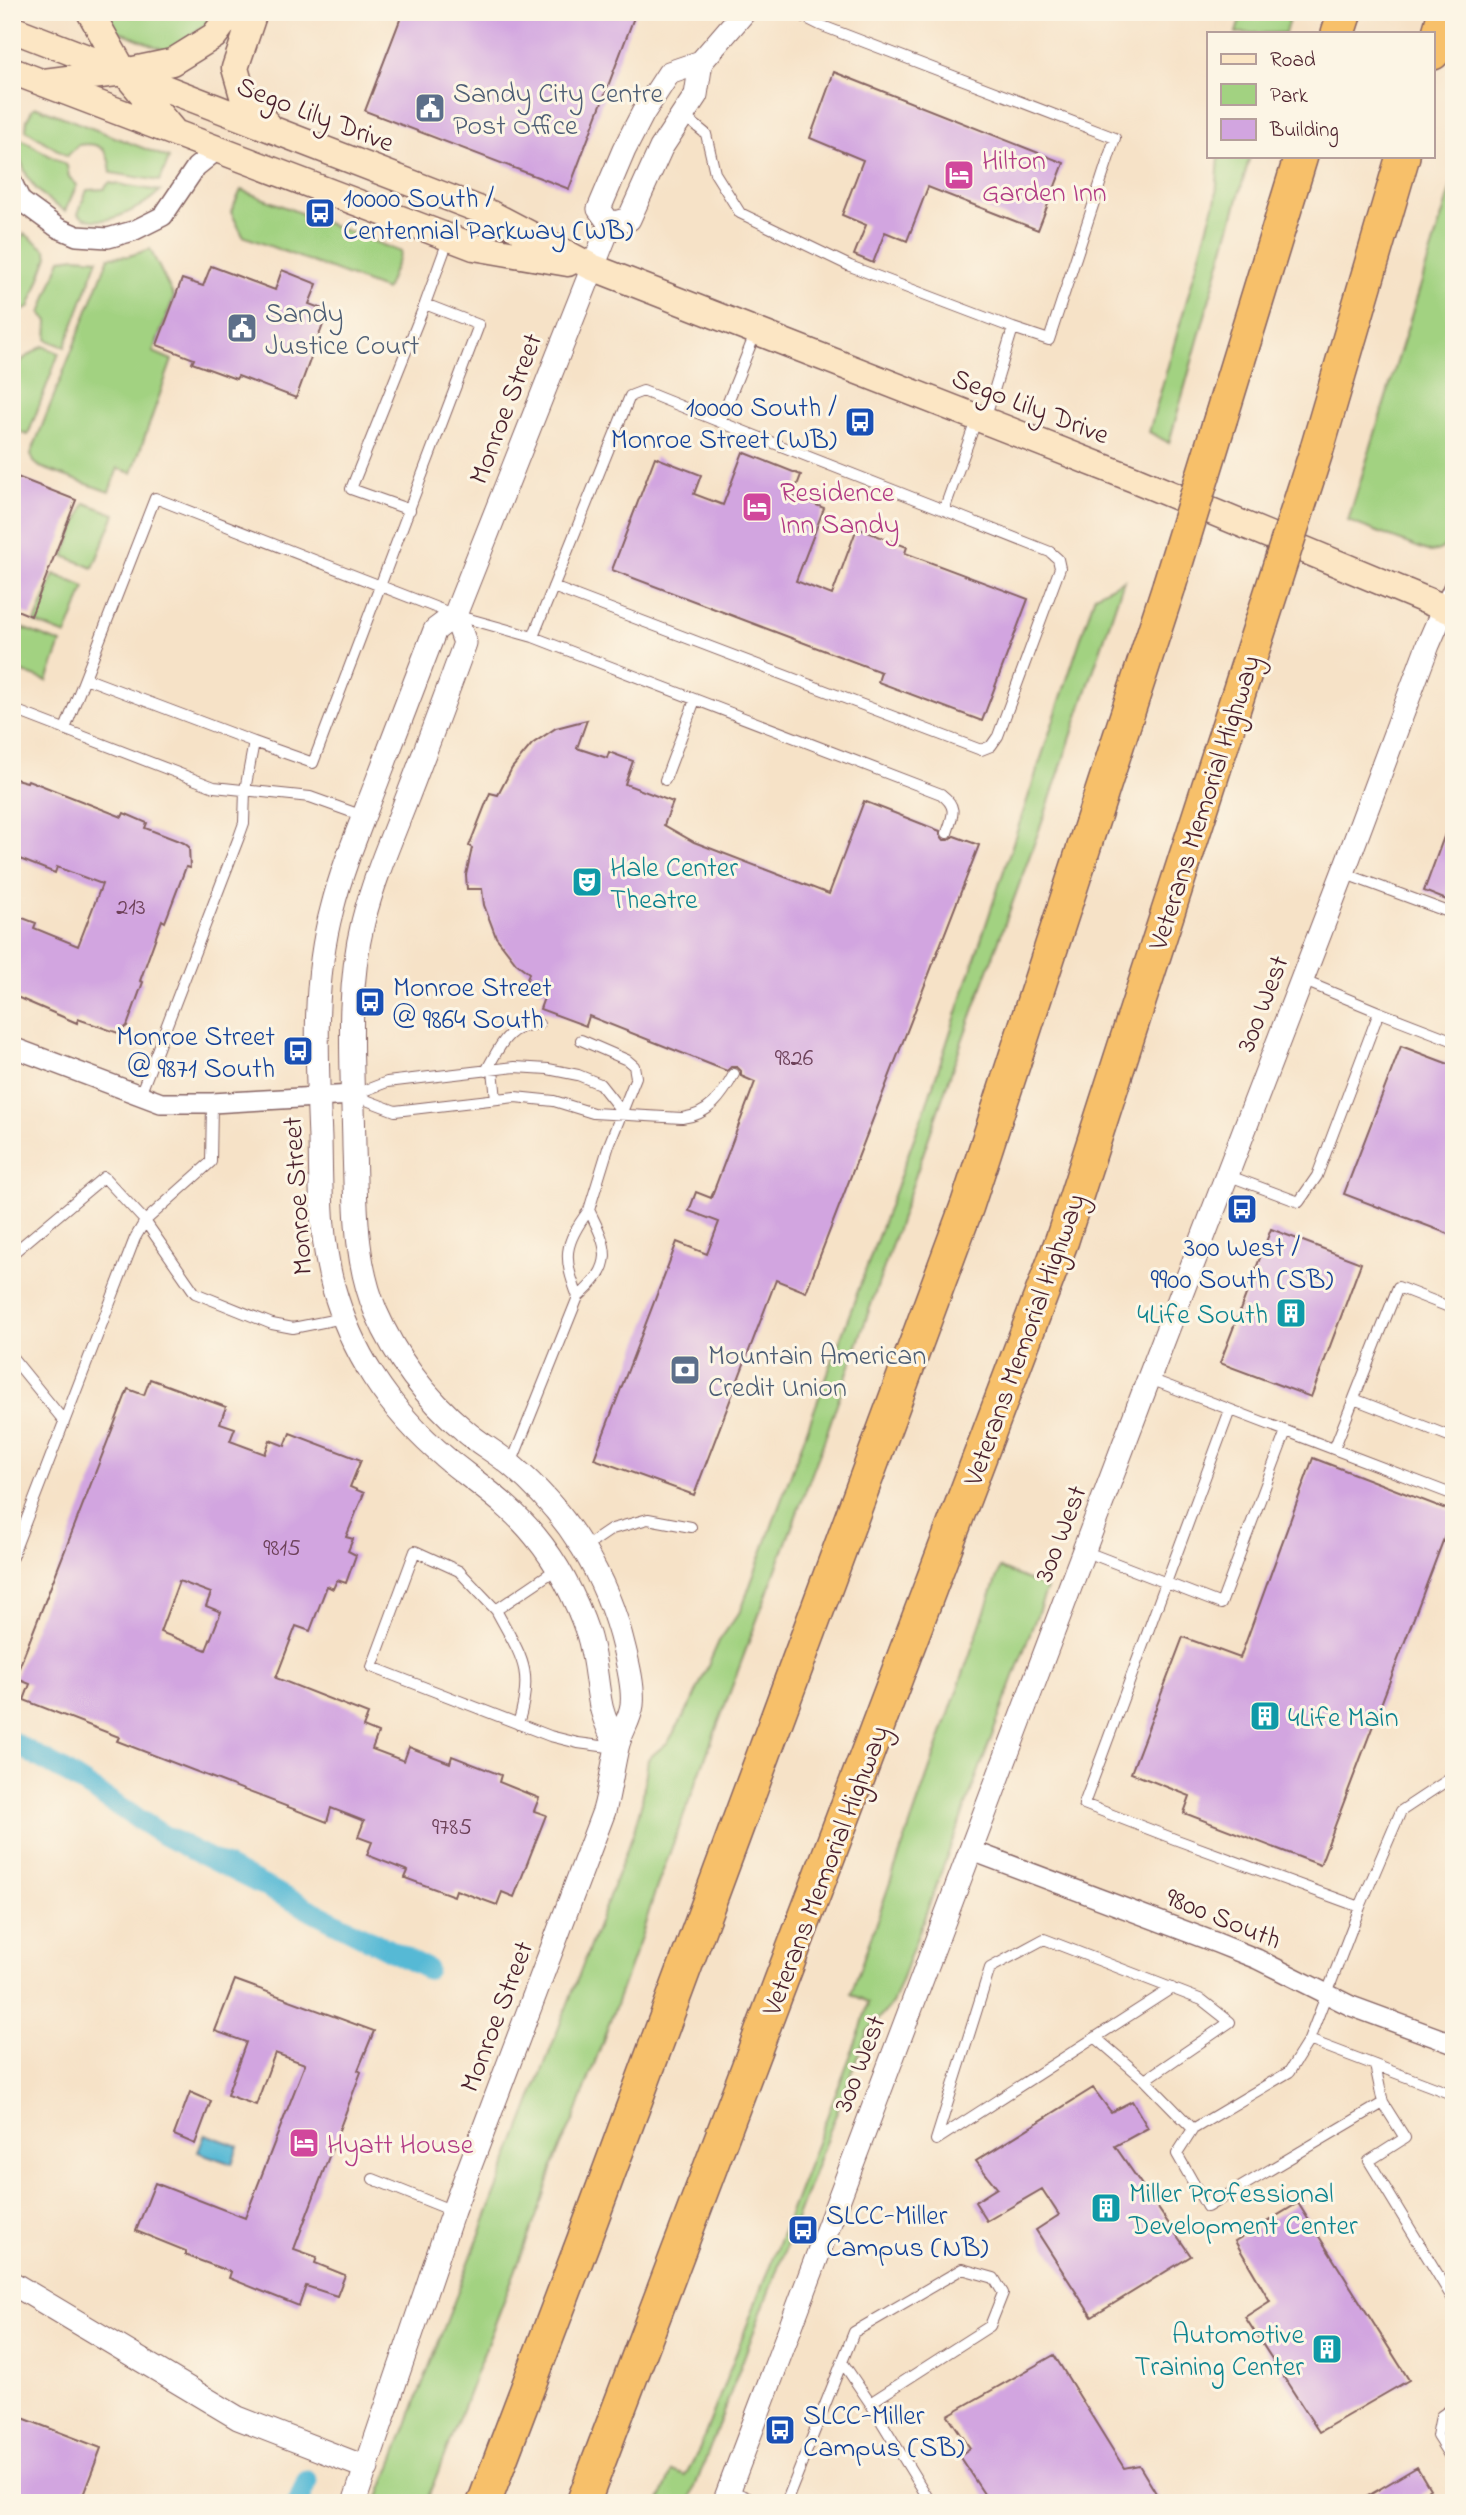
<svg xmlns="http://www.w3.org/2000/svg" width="1466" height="2515" font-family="'Indie Flower',sans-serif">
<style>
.green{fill:#a2d281;stroke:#767856;stroke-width:2}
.water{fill:#57b9d5;stroke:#506c80;stroke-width:2}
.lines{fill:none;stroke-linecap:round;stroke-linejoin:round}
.canal{stroke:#57b9d5;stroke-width:21}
.building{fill:#d2a5e0;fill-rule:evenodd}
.service-casing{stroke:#866362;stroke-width:12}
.minor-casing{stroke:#866362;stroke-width:22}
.tertiary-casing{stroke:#866362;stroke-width:25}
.secondary-casing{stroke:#866362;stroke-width:29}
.motorway-casing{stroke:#866362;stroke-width:36}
.service{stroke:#fff;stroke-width:10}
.minor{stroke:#fff;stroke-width:19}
.tertiary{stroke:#fff;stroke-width:23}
.secondary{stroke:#fce6c4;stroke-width:26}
.motorway{stroke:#f7c06b;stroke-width:33}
.motorway-bridge-casing{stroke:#866362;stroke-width:36;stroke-linecap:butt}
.motorway-bridge{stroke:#f7c06b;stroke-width:33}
.labels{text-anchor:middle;stroke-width:6;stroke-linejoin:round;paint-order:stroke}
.number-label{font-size:24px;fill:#6c4058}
.service-label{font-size:28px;fill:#4e5e75;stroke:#fcf5e5;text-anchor:start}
.street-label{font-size:28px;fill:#4a1f2b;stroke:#fcf5e5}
.hotel-label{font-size:28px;fill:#b23c85;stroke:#fcf5e5;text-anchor:start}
.transit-label{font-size:28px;fill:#164399;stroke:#fcf5e5;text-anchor:start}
.culture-label{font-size:28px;fill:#0d838f;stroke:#fcf5e5;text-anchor:start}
</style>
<rect width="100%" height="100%" fill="#fcf5e5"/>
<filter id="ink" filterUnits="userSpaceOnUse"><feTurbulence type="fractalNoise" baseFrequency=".0143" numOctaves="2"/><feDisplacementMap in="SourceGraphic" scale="14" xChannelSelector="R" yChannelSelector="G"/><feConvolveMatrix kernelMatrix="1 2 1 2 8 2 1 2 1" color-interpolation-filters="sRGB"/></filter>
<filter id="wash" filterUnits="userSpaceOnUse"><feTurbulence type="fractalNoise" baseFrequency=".00686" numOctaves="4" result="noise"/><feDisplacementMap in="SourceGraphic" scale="28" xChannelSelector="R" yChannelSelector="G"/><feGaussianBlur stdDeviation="1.57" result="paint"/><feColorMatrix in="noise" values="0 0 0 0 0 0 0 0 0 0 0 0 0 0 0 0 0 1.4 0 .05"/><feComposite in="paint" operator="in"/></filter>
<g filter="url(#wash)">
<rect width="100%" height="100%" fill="#f6e2c7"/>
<path class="green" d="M105 12H222L169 52 116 30Z
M1242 12H1291L1285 33H1236Z
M37 107 169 158 160 181 111 173C109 151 102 141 78 145L67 156 26 130 27 120 33 108Z
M16 136 67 166 69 177 77 185 65 211C32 192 21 174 16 136Z
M1219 156H1250L1169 443 1149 432 1216 198Z
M1454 177V542L1450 540C1444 548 1440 551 1430 552L1348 521Z
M109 183 160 191C143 207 101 232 78 214L87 190 104 189Z
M241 190 401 252 386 290 243 236 231 212Z
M24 233 46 250 48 256 29 308 15 313 12 318V262Z
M150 249 174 297 153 352 172 360 132 473 118 468 109 492 40 467 34 462 31 454 109 257 129 256Z
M76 257 98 259 65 347 47 340 48 321 41 313 61 259Z
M43 346 59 353 28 435 12 429V385L22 360Z
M85 503 115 514 93 568 64 556Z
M54 574 85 587 66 635 35 623Z
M1124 580 1046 811 961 1044 823 1444 655 1892 641 1937 574 2119 556 2156 543 2199 426 2503H377L634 1831 642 1801 648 1759 668 1742 691 1704 719 1641 741 1610 928 1100 1095 595Z
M12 624 61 643 47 681 12 668Z
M1000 1568 1047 1588 892 2004 867 2032 689 2503H659L672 2471 685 2476 699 2450 861 2028 868 2002 851 1994Z"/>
<path class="water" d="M205 2134 238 2146 232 2164 198 2152Z"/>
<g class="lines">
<path class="canal" d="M12 1742 62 1770 163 1835 427 1969
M298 2503 307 2481"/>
</g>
<g id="blocks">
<path class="building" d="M403 12H636L569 189 365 111Z
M834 72 1064 163 1038 230 928 187 907 241 885 232 873 263 854 255 866 225 842 215 863 160 810 138Z
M211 266 275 290 282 270 317 284 309 304 328 311 296 398 238 376 236 379 192 363 194 359 157 345 182 279 203 286Z
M743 452 801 475 793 496 824 508 796 581 832 595 857 528 907 547 905 553 1028 599 982 721 878 682 881 672 612 570 655 457 701 475 694 494 723 505Z
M12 475 76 500 31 616 12 608Z
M587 720 577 748 607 758 609 752 633 761 625 784 673 802 664 825 694 842 829 894 864 801 940 831V835L944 840H949L954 836 979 845 806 1292 776 1280 694 1495 594 1459 677 1242 707 1254 719 1222 689 1211 696 1192 711 1198 755 1082 741 1076V1071L737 1067H731L727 1071 589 1016 586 1026 540 1009 546 992 526 983 529 973 516 963 496 937 484 905 482 889H467L466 875 472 848 469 846 490 793 498 795 512 768 532 744 556 728Z
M12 778 27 782 28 780 122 817 124 813 147 823 145 828 184 843 189 847 190 868 186 867 165 922 162 920 140 981 143 982 127 1026 118 1033 78 1019 77 1023 12 995V914L36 923 34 928 78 946 102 884 57 867 55 873 12 856Z
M1452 815 1454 816V903L1424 891Z
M1401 1046 1454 1066V1236L1344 1194Z
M1271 1229 1361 1263 1311 1397 1220 1363Z
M150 1379 226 1407 220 1423 235 1428 230 1441 265 1454 270 1440 285 1446 290 1433 361 1460 350 1487 364 1493 346 1537 353 1539 348 1551 356 1555 346 1583 337 1580 333 1589 327 1586 310 1631 296 1626 276 1678 368 1714 363 1727 378 1733 372 1749 404 1761 409 1747 450 1763 452 1756 501 1775 499 1782 539 1798 534 1811 546 1815 514 1897 502 1892 497 1905 456 1890 454 1896 405 1878 408 1871 367 1855 372 1842 358 1837 364 1821 331 1808 327 1822 117 1741 119 1737 24 1700 30 1684 15 1678 128 1389 144 1395ZM179 1581 211 1593 206 1606 221 1612 206 1650 160 1632Z
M1313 1458 1454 1512 1320 1865 1184 1813 1190 1796 1131 1773 1183 1637 1240 1658Z
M235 1980 374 2031 358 2070 361 2072 294 2249 317 2257 315 2263 345 2275 337 2296 306 2286 299 2306 229 2278 231 2272 185 2255 186 2251 136 2231 155 2183 245 2218 305 2064 275 2053 256 2105 227 2095 246 2042 215 2031Z
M1093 2088 1111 2112 1132 2101 1148 2128 1115 2146 1191 2256 1092 2317 1036 2230 1059 2215 1042 2189 987 2221 975 2202 997 2188 976 2161Z
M190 2092 211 2101 195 2144 174 2135Z
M1298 2203 1409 2380 1319 2432 1245 2317 1270 2301 1235 2241Z
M1054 2355 1124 2468 1139 2465 1162 2503H990L959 2456 970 2448 948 2415Z
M20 2417 101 2448 80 2503H12V2437Z
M1417 2467 1430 2489 1422 2494 1427 2503H1356Z"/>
</g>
</g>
<g filter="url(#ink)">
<use href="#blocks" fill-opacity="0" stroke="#866362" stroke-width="2"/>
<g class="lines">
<g class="service-casing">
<path id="service" d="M794 12 820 25 1115 138 1049 340 1013 328 985 420
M683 115 706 134 715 173 740 213 850 266 1013 328
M755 334 720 422 944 510 977 418
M410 510 351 489 425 304
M553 587 981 750 991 746 998 736 1060 568 1058 559 1050 552 944 510
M533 637 630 396 643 391 720 422
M85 678 254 742
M12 709 214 787 310 797 363 816
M65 729 155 498 455 615 533 637 941 794C958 807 953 815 947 833
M665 780 695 700
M1343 873 1454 914
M1302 980 1379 1012
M493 1070 496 1099
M486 1071C500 1047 506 1025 539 1024
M140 1095 239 837 244 823 245 790 254 742 313 763 479 325 425 304 449 238
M353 1095 395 1111 515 1097 554 1101 593 1113 682 1118C709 1115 722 1096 734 1074
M353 1095 387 1082 515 1067 548 1069 578 1075 600 1084 623 1113
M1227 1175 1299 1202 1317 1176 1379 1012 1454 1041
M12 1254 104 1177 145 1221 195 1293 272 1324 293 1328 343 1318
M578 1297C563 1257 563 1245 589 1210
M12 1357 64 1421
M1150 1379 1454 1495
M1354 1399 1454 1438
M1230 1410 1084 1804 1177 1840 1360 1907
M1334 1449 1398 1287 1454 1309
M511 1464 578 1297C615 1265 609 1250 589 1210L609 1145 636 1077 634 1066 627 1060 581 1040
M584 1548 612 1529 648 1519 691 1527
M1084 1551 1221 1604 1286 1431
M12 1557 135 1238 145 1221 211 1162 212 1103
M558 1568 496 1610 459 1571 415 1551 372 1667 550 1736 578 1743 616 1748
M496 1610C521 1657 535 1669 518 1724
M1454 1776 1401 1811 1360 1907 1309 2040 1454 2095
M1172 1988 936 2140 990 1968 1044 1939 1202 2000 1230 2022 1145 2080 1193 2129 1289 2072 1309 2040
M1095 2037 1145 2080
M1375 2065 1383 2103
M1193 2129 1177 2154 1207 2207 1383 2103 1405 2138 1369 2161 1454 2301
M373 2179 453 2211
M870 2403 931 2503
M1454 2407 1441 2416 1437 2436 1454 2463
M729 2490 761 2503
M786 2503 854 2332 962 2269 994 2278 1003 2293 990 2326 870 2403 843 2363"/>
</g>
<g class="minor-casing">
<path id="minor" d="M12 182 21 201 58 228 77 236 108 238 133 231 163 216 196 167 217 150
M1444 608 1454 586
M12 1047 161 1103H212L353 1095
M970 1850 1217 1943 1257 1959 1351 2006 1454 2044"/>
</g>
<g class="tertiary-casing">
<path id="tertiary" d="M610 224 599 209 624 150 643 113 669 73 701 62 744 12
M617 1748C611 1733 602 1717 600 1701 596 1679 595 1656 588 1634 576 1599 559 1565 535 1536 510 1505 478 1484 447 1459 418 1435 393 1407 373 1376 355 1348 342 1318 333 1286 320 1238 321 1187 320 1138 317 1062 312 983 332 909 342 869 358 831 373 792 394 738 414 684 435 630L455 615 610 224 629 219 661 148 696 95 701 62
M12 2283 238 2418 367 2468
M354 2503 453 2211 604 1811C610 1790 612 1768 617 1748 620 1733 630 1720 632 1705 634 1688 628 1664 624 1648 607 1576 568 1513 511 1465 496 1452 478 1443 464 1430 426 1398 396 1358 376 1312 354 1260 356 1202 354 1147 353 1073 345 995 363 922 373 882 389 844 404 806 425 752 445 698 465 643L455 615
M724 2503 1149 1378 1343 873 1428 645 1444 608"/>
</g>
<g class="secondary-casing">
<path id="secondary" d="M90 12 124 72 175 133
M254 12 235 68 243 96 269 126
M12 29 491 214 592 267 1134 479 1454 612
M12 71 474 247 568 263
M44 82 124 72 172 62 214 36 232 12"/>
</g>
<g class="motorway-casing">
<path id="motorway" d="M1338 33 1345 12
M1433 53 1445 12
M1221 417 1301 156
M1317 449 1403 156
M484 2503 583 2242 967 1206 1169 586
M583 2503 1062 1240 1261 624"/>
</g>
<use href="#service" class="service"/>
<use href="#minor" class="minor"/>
<use href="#tertiary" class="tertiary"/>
<use href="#secondary" class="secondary"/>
<use href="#motorway" class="motorway"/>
<g class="motorway-bridge-casing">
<path id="motorway-bridge" d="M1169 586 1221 417
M1261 624 1317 449"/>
</g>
<use href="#motorway-bridge" class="motorway-bridge"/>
</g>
</g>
<defs>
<g id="civic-square" transform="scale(1.575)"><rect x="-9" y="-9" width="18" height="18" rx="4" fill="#5c6f8a" stroke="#fcf5e5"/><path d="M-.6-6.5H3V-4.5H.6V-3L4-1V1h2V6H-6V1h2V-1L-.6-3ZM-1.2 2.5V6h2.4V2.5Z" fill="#fff"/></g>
<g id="hotel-square" transform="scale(1.575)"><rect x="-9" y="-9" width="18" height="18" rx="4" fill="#d1479c" stroke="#fcf5e5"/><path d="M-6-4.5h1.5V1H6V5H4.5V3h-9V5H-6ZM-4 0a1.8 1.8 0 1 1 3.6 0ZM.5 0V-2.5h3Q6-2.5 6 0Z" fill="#fff"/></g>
<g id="bus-square" transform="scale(1.575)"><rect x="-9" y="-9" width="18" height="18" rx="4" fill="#1a4fb4" stroke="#fcf5e5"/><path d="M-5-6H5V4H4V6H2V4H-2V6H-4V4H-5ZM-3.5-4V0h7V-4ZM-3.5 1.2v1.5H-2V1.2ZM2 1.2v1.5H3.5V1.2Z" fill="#fff"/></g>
<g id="theatre-square" transform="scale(1.575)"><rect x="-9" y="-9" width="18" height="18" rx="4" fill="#0f9aa8" stroke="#fcf5e5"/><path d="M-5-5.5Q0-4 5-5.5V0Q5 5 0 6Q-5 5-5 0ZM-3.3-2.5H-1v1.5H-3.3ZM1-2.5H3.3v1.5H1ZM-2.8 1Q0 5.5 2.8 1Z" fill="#fff"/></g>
<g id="building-square" transform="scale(1.575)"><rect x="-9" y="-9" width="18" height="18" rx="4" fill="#0f9aa8" stroke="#fcf5e5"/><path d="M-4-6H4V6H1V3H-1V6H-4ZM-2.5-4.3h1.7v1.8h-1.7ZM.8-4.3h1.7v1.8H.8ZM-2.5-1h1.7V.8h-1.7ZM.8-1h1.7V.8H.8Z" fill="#fff"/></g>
<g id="bank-square" transform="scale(1.575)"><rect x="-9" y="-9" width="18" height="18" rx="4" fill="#5c6f8a" stroke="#fcf5e5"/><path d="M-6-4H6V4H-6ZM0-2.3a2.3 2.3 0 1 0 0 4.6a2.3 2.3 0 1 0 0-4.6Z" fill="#fff"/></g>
</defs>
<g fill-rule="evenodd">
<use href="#civic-square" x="430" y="108"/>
<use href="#hotel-square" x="959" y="175"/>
<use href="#bus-square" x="320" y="213"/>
<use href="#civic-square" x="242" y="328"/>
<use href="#bus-square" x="860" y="422"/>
<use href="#hotel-square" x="757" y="507"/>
<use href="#theatre-square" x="587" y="882"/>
<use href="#bus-square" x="370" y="1002"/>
<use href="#bus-square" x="298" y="1051"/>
<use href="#bus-square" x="1242" y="1209"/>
<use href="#building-square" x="1291" y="1313"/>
<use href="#bank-square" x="685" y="1370"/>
<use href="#building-square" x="1265" y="1716"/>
<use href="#hotel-square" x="304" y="2143"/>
<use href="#building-square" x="1106" y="2208"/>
<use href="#bus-square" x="803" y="2230"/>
<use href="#building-square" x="1327" y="2349"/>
<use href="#bus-square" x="780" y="2430"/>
</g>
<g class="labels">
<g class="number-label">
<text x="131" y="914">213</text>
<text x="794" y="1065">9826</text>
<text x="282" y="1555">9815</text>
<text x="452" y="1834">9785</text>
</g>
<g class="service-label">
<text x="453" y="102">Sandy City Centre<tspan x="453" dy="32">Post Office</tspan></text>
<text x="265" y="322">Sandy<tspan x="265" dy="32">Justice Court</tspan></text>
<text x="708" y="1364">Mountain American<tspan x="708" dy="32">Credit Union</tspan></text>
</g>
<g class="street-label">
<text transform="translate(316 113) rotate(21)" y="10">Sego Lily Drive</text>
<text transform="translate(1031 405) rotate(21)" y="10">Sego Lily Drive</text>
<text transform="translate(504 408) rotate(-69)" y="10">Monroe Street</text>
<text transform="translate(1203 802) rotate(-72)" y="10">Veterans Memorial Highway</text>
<text transform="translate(1261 1003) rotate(-69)" y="10">300 West</text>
<text transform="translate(296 1196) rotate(-94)" y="10">Monroe Street</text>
<text transform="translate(1023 1339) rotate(-70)" y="10">Veterans Memorial Highway</text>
<text transform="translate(1059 1533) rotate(-69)" y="10">300 West</text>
<text transform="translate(824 1870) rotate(-69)" y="10">Veterans Memorial Highway</text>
<text transform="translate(1224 1917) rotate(22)" y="10">9800 South</text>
<text transform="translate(495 2016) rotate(-69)" y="10">Monroe Street</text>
<text transform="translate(858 2063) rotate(-69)" y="10">300 West</text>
</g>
<g class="hotel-label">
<text x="982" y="169">Hilton<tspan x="982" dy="32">Garden Inn</tspan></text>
<text x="780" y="501">Residence<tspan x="780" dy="32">Inn Sandy</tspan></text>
<text x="327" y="2153">Hyatt House</text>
</g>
<g class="transit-label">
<text x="343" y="207">10000 South /<tspan x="343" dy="32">Centennial Parkway (WB)</tspan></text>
<text x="837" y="416" text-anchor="end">10000 South /<tspan x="837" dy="32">Monroe Street (WB)</tspan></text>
<text x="393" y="996">Monroe Street<tspan x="393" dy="32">@ 9864 South</tspan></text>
<text x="275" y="1045" text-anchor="end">Monroe Street<tspan x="275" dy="32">@ 9871 South</tspan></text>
<text x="1242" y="1256" text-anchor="middle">300 West /<tspan x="1242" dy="32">9900 South (SB)</tspan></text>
<text x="826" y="2224">SLCC-Miller<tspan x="826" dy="32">Campus (NB)</tspan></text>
<text x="803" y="2424">SLCC-Miller<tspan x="803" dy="32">Campus (SB)</tspan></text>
</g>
<g class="culture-label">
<text x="610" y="876">Hale Center<tspan x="610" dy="32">Theatre</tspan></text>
<text x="1268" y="1323" text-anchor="end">4Life South</text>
<text x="1288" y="1726">4Life Main</text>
<text x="1129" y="2202">Miller Professional<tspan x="1129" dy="32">Development Center</tspan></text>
<text x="1304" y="2343" text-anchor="end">Automotive<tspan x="1304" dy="32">Training Center</tspan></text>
</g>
</g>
<rect width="1466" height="2515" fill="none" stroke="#fcf5e5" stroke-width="42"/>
<rect x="1207" y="32" width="228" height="126" fill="#fcf5e5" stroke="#b59f9b" stroke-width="2"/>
<rect x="1221" y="54" width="35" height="10" fill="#fce6c4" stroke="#b59f9b" stroke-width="2"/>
<text x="1270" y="66" font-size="21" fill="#4a1f2b">Road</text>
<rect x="1221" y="84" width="35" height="21" fill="#a2d281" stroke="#b59f9b" stroke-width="2"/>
<text x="1270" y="102" font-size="21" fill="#4a1f2b">Park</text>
<rect x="1221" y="119" width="35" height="21" fill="#d2a5e0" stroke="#b59f9b" stroke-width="2"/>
<text x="1270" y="136" font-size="21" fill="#4a1f2b">Building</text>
</svg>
